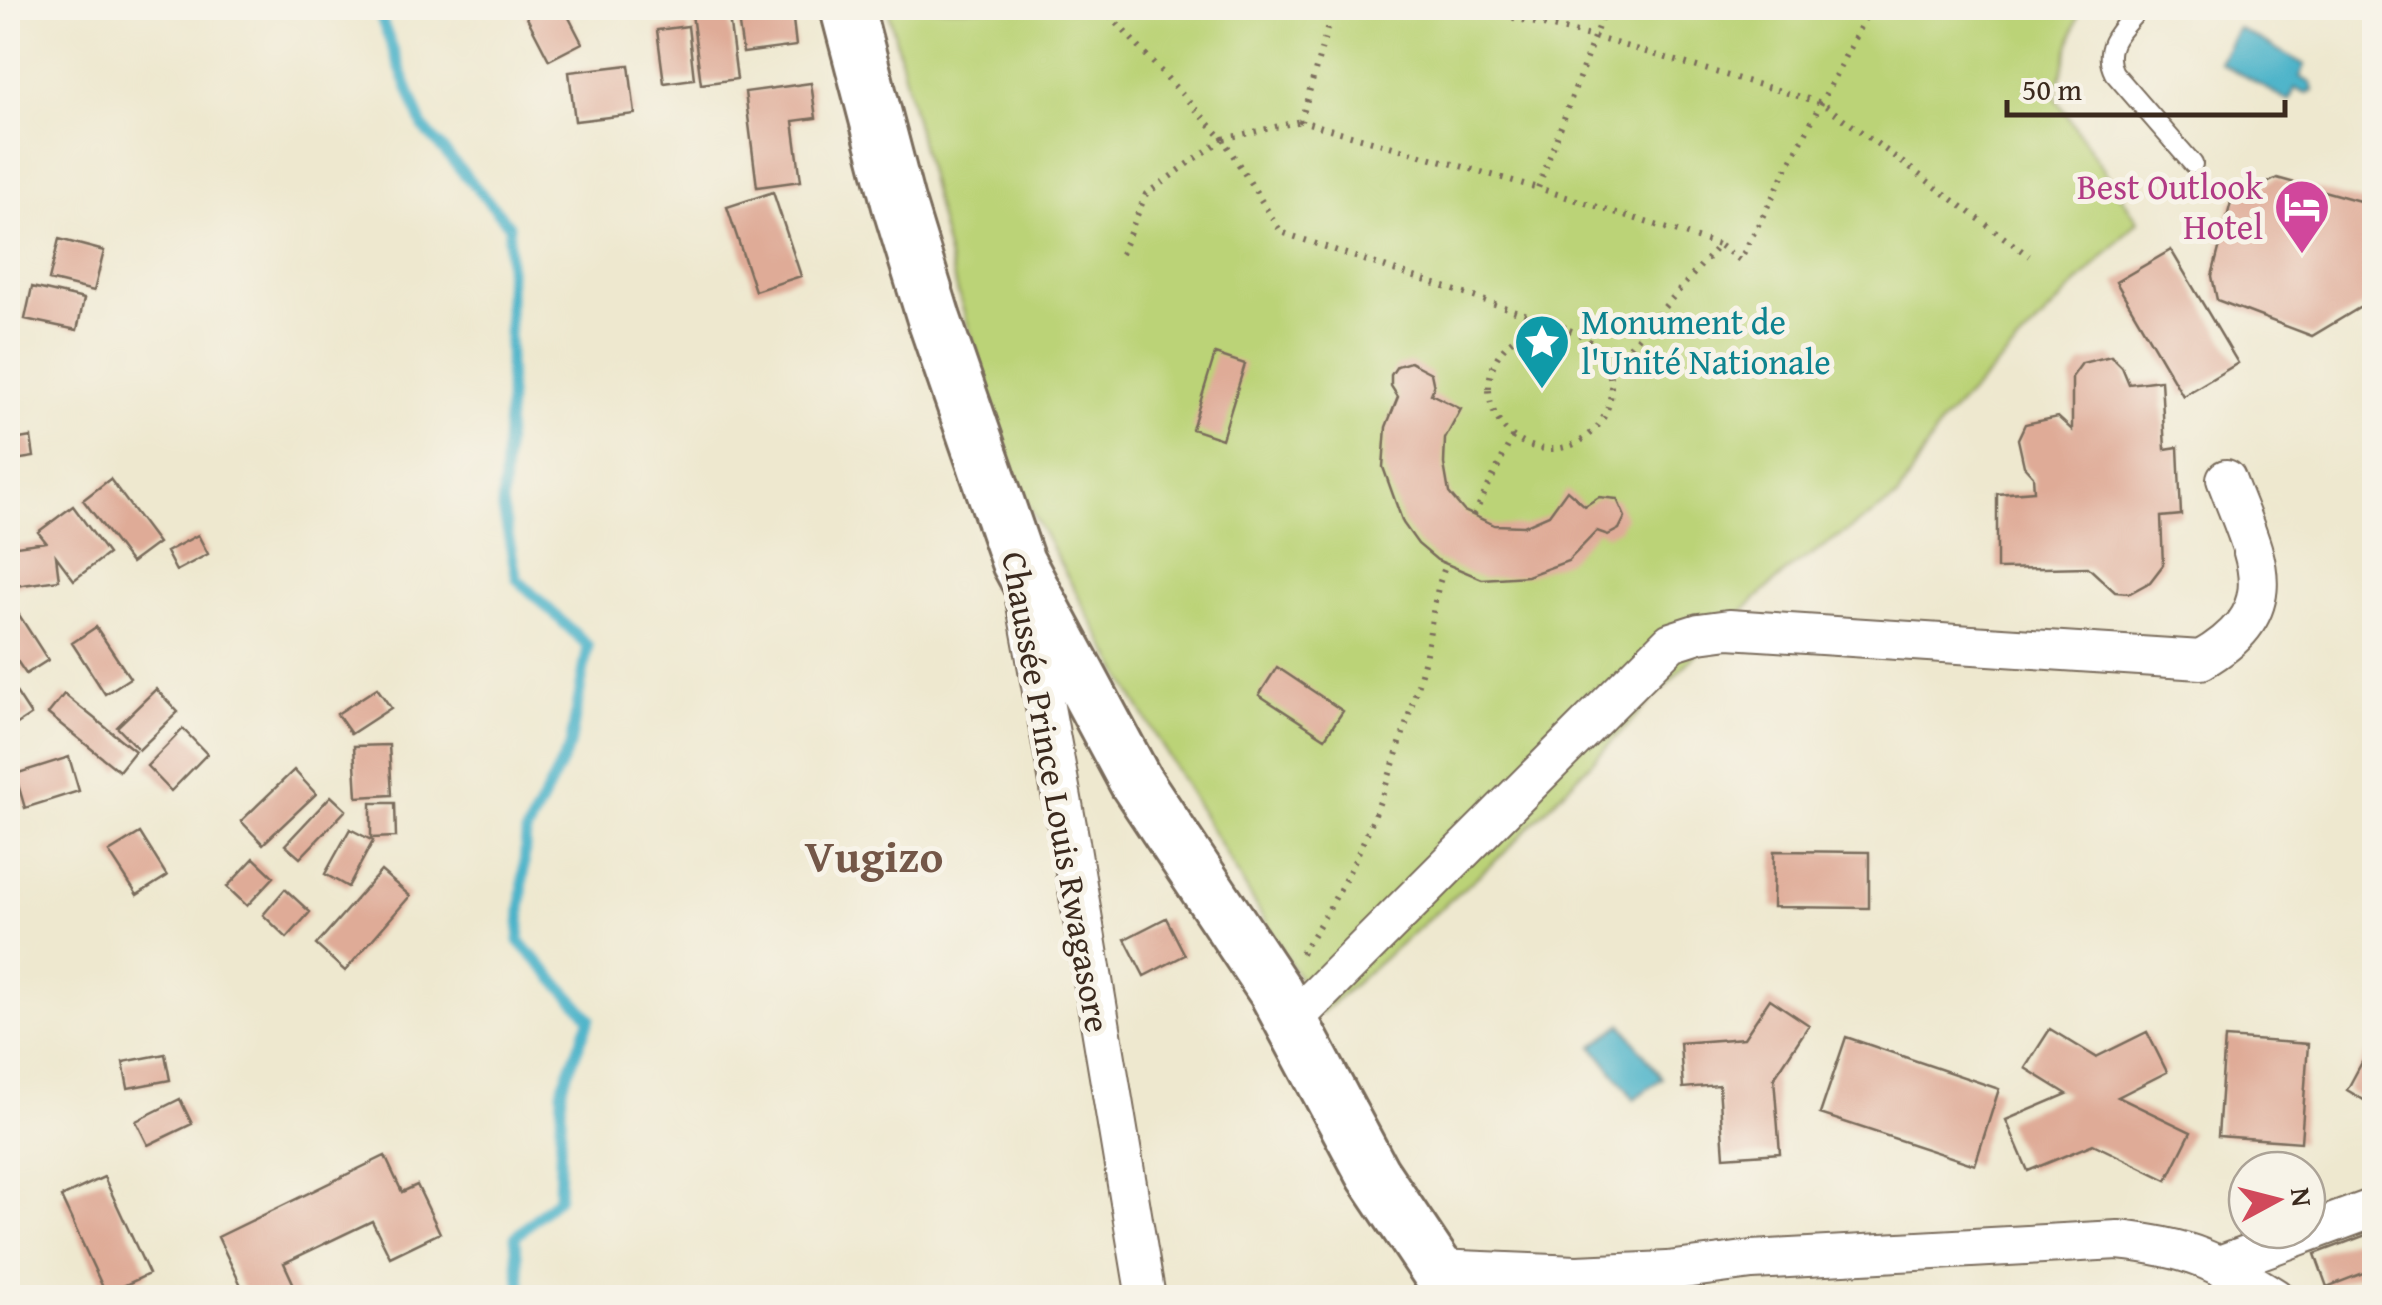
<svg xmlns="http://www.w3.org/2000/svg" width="2382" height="1305" font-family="'Gentium Book Plus',serif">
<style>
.green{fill:#bbd377;stroke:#7b7e4a;stroke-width:2.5}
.water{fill:#4bb3c9;stroke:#436e74;stroke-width:2.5}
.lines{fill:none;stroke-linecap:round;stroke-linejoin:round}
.stream{stroke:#4bb3c9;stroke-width:11}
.building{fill:#dfab97}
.lane-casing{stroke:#7a6c5c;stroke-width:22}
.street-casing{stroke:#7a6c5c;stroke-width:42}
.secondary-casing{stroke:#7a6c5c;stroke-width:58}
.path{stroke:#7a6c5c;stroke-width:6;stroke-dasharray:2.5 8;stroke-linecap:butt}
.lane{stroke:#fff;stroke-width:18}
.street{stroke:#fff;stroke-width:38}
.secondary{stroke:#fff;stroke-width:52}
.labels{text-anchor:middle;stroke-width:10;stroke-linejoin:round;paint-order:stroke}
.hotel-label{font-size:35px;fill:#b23c85;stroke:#f7f3e8;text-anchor:end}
.culture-label{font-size:35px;fill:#0d838f;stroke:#f7f3e8;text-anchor:start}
.street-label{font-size:35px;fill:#3b2a1e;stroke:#f7f3e8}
.district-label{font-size:45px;font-weight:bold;fill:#745748;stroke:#f7f3e8}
</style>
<rect width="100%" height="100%" fill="#f7f3e8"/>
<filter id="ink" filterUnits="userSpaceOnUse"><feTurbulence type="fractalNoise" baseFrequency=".01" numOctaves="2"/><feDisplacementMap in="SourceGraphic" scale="20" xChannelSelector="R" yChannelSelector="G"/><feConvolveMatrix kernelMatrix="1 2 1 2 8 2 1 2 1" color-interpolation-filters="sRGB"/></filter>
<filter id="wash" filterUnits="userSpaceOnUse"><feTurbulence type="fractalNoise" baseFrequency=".0048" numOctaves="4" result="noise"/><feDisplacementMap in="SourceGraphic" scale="40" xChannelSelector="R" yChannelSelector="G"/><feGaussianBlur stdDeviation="2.25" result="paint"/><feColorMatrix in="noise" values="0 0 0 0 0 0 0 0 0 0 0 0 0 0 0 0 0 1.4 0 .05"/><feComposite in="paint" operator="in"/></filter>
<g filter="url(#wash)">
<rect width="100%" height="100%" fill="#eee8cf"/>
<path class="green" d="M888 8H2080L2055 97 2138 221 1942 422 1897 498 1789 569 1708 642 1504 853 1320 1014 1132 695 1019 488 955 284Z"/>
<path class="water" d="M2238 28 2305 65 2300 77 2311 83 2313 91 2307 93 2295 88 2289 101 2219 62Z
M1622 1024 1662 1078 1634 1099 1593 1046Z"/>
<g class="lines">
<path class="stream" d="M377 8 423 127 509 225V400L502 505 517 579 588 646 570 746 526 833 519 941 590 1018 562 1088 559 1197 515 1237 522 1298"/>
</g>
<g id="blocks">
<path class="building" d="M522 8H564L582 43 549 60Z
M728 9 737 79 701 84 692 14Z
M792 11 796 46 743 53 738 18Z
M688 26 694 79 664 83 657 30Z
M629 65 635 114 575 121 569 72Z
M811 83 816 118 793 121 801 181 757 187 745 92Z
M2277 178 2374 205V299L2312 336 2217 300 2212 276 2231 202Z
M773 192 801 276 755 291 727 207Z
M59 239 104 251 94 291 49 280Z
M2171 250 2238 363 2183 396 2116 282Z
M32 287 84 299 77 330 25 319Z
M1215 354 1245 364 1222 439 1192 429Z
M2111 356 2122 367 2129 384 2161 380 2165 449 2178 447 2181 515 2161 517 2163 565 2150 582 2130 593 2115 592 2088 567 1997 569V494L2034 491 2033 476 2024 466 2018 439 2025 424 2058 417 2072 430V377L2082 363Z
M1410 362 1431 373 1434 387 1431 394 1461 409 1445 439 1444 464 1449 493 1464 511 1494 525 1524 526 1549 515 1567 490 1585 506 1599 497 1617 499 1625 517 1619 529 1608 535 1597 531 1568 561 1527 576 1482 579 1437 560 1418 544 1403 523 1383 467 1386 427 1398 397 1391 386V375L1397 366Z
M31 437 34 457 8 461V441Z
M110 479 158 543 131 563 83 500Z
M73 506 108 554 74 580 56 556 59 580 8 587V547L46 542 38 532Z
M198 535 208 554 176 571 166 552Z
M14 607 48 660 26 674 11 652 8 655V611Z
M96 627 130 678 105 694 72 643Z
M1277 667 1343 711 1325 738 1259 695Z
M377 688 391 708 351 734 337 714Z
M156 689 178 712 139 750 117 727Z
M16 692 31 715 8 730V697Z
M64 694 135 751 119 771 48 714Z
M183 729 207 754 171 791 147 766Z
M389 745 392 795 357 797 354 746Z
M69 757 79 791 25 808 15 774Z
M294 770 316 794 263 844 241 821Z
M331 796 346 810 300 858 285 845Z
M371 803H395L396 837 371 838Z
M350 829 373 841 348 887 325 874Z
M140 833 167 876 137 895 109 852Z
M1774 851 1869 852V908L1773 907Z
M254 858 274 877 247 906 227 887Z
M381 871 410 896 345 971 316 945Z
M285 889 310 912 287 938 263 915Z
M1166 918 1185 955 1144 976 1125 939Z
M1770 999 1809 1025 1774 1078 1780 1153 1724 1157 1719 1085 1683 1088 1680 1043 1744 1038Z
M2050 1029 2096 1057 2147 1032 2167 1072 2118 1097 2191 1132 2167 1180 2093 1144 2028 1171 2006 1120 2067 1094 2025 1068Z
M1846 1037 1999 1089 1975 1165 1820 1114Z
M2225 1038 2308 1044 2301 1142 2218 1136Z
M2374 1040V1106L2347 1090Z
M165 1054 170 1080 128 1088 123 1062Z
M180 1099 192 1124 148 1145 136 1121Z
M385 1156 402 1192 417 1185 440 1233 390 1257 372 1221 284 1263 300 1298H247L218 1237Z
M104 1177 149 1274 106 1294 61 1197Z
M2374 1232V1269L2327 1287 2315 1254Z"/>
</g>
</g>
<g filter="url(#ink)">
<use href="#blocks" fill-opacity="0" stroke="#7a6c5c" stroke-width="2.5"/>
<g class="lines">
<g class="lane-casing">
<path id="lane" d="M2140 8C2123 28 2100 46 2114 73L2193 164"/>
</g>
<g class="street-casing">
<path id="street" d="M1025 599 1070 842 1146 1298
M1292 1021 1671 642 1699 633 1729 629 2201 660C2290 608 2255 557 2226 479
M2222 1264 2374 1208
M1436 1269 1577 1275 1668 1271 1752 1260 2118 1240C2188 1247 2217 1261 2275 1298"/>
</g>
<g class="secondary-casing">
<path id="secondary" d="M847 8 898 202 934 319 1018 562 1136 782 1275 991 1373 1174 1456 1298"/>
</g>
<path class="path" d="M1103 8 1223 139 1301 121
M1333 8 1301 121 1538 188
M1472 8 1594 37 1822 103 2029 256
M1605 8 1538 188 1719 245
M1121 254 1146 194 1223 139 1281 232 1569 329
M1489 388a61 61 0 1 1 122 0a61 61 0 1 1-122 0Z
M1609 370 1719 245 1740 260 1870 8
M1474 515 1513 436
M1301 953C1365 859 1391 778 1422 670 1432 635 1431 599 1446 565"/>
<use href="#lane" class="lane"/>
<use href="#street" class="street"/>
<use href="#secondary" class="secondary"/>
</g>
</g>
<defs>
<g id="hotel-pin" transform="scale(2.875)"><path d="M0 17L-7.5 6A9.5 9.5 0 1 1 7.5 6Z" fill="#d1479c" stroke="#f7f3e8"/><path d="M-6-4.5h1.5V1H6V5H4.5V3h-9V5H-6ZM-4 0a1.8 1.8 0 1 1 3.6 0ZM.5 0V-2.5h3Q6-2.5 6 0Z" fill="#fff"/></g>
<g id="sight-pin" transform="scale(2.875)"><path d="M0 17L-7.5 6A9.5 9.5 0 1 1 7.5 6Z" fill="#0f9aa8" stroke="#f7f3e8"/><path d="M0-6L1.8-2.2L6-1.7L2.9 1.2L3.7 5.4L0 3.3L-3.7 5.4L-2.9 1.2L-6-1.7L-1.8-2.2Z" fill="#fff"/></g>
</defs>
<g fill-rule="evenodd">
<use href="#hotel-pin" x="2302" y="207"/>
<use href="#sight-pin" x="1542" y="342"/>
</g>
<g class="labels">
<g class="hotel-label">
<text x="2263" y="199">Best Outlook<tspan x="2263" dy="40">Hotel</tspan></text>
</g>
<g class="culture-label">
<text x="1581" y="334">Monument de<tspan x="1581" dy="40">l'Unité Nationale</tspan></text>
</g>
<g class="street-label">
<text transform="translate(1056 792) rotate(80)" y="12">Chaussée Prince Louis Rwagasore</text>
</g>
<g class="district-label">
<text x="874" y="872">Vugizo</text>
</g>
</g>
<rect width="2382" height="1305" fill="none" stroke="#f7f3e8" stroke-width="40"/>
<g transform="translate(2277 1200) rotate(83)"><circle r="48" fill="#f7f3e8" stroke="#aca397" stroke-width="2.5"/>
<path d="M0-8L18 38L0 25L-18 38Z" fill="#d1495b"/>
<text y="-15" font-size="28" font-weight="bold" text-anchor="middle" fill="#3b2a1e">N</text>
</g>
<path d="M2007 100v15h278v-15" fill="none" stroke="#3b2a1e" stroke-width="5"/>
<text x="2022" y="100" font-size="30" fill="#3b2a1e" stroke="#f7f3e8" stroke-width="8" paint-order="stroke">50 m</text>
</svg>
